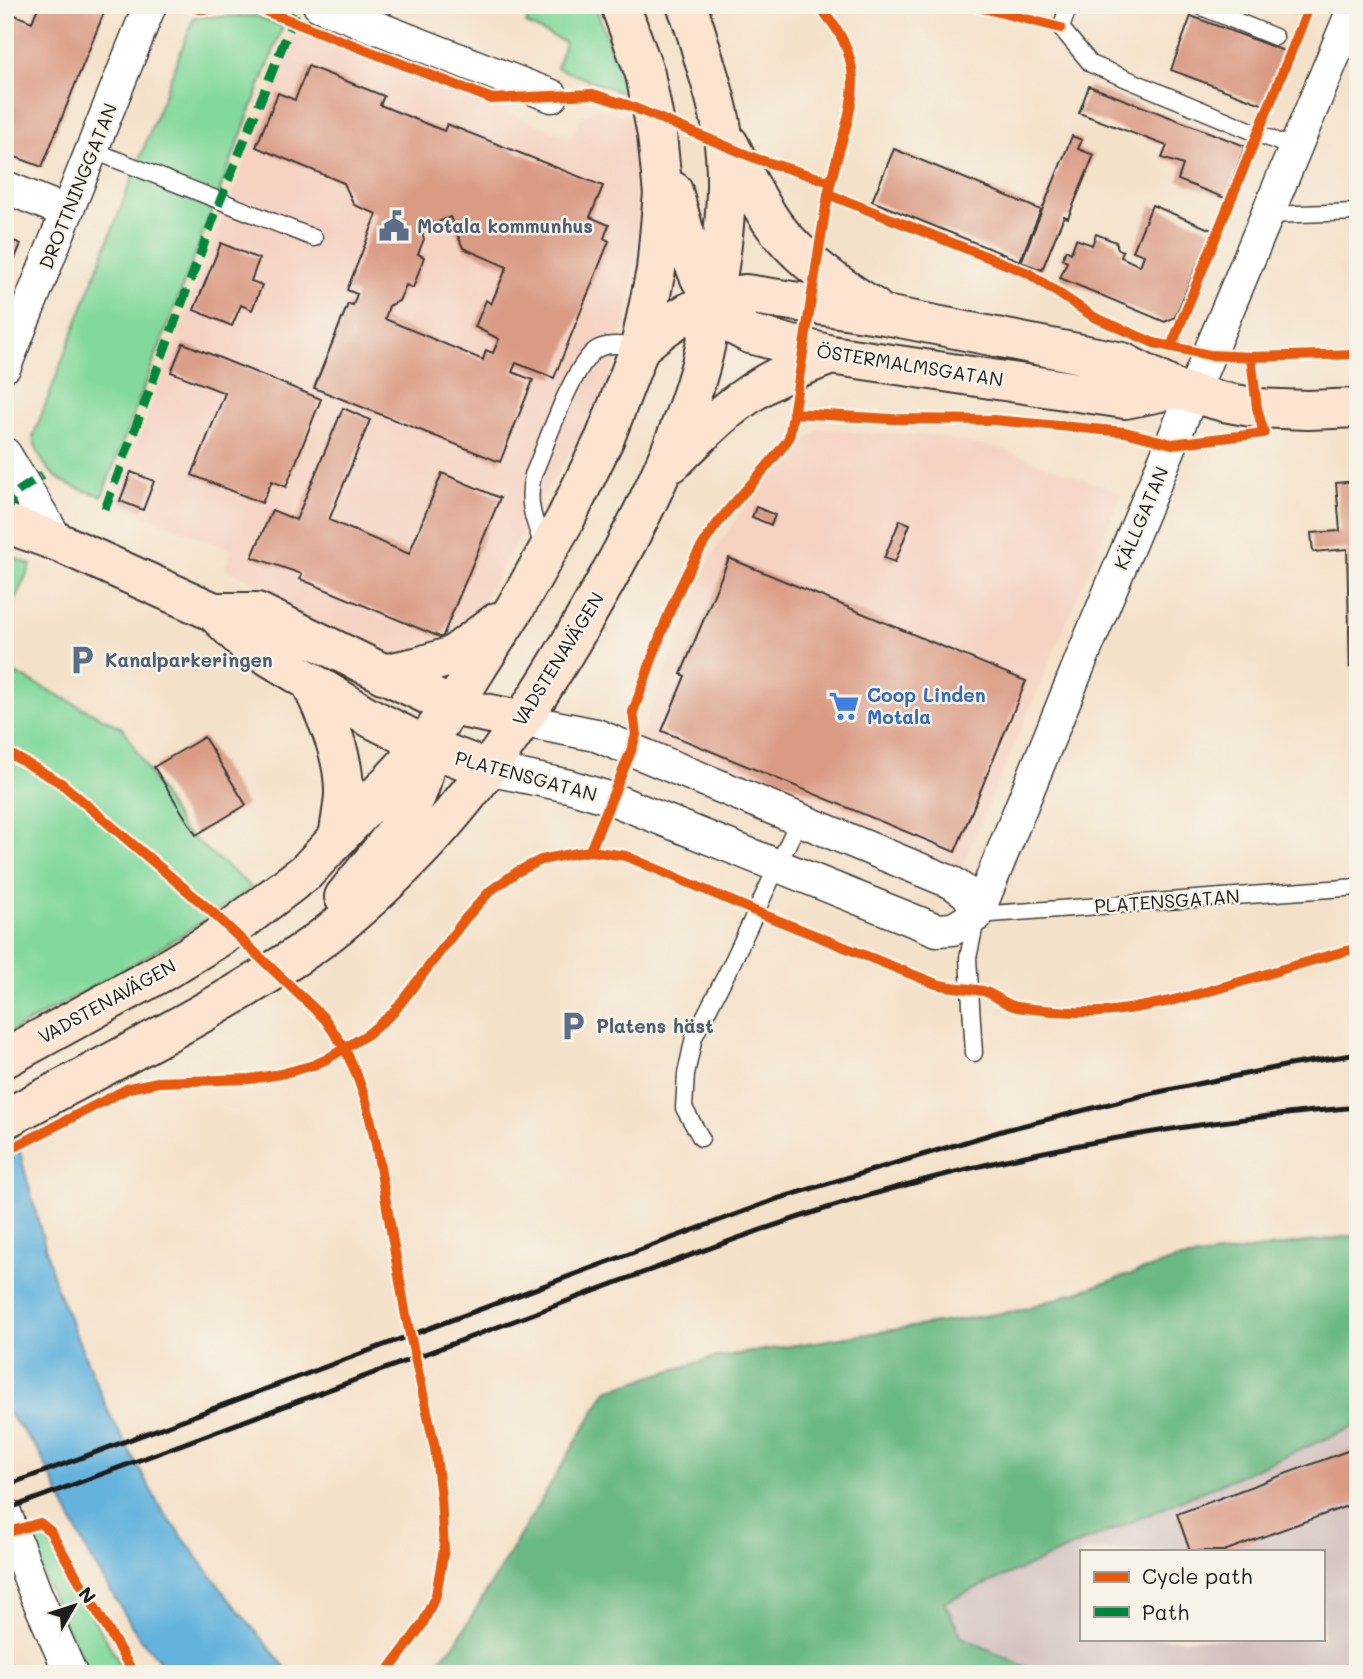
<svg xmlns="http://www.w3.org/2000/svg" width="1363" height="1679" font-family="Mali,sans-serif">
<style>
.built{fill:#f5d2c2}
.industrial{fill:#d1bfbd;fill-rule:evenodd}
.green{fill:#83d99d;stroke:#507a5c;stroke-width:2}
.forest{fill:#6ab984;stroke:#436a50;stroke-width:2}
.water{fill:#63b3dd;stroke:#40687c;stroke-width:2}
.building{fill:#da9b85;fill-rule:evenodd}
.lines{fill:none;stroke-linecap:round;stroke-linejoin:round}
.lane-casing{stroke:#3c3a36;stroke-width:19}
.street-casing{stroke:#3c3a36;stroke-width:35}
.secondary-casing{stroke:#3c3a36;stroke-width:42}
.lane{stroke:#fff;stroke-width:16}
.street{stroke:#fff;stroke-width:32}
.secondary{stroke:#fde4d1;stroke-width:38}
.rail{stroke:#1c1c1c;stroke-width:5}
.quiet{stroke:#00873e;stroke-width:9;stroke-dasharray:18 9;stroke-linecap:butt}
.cycleway-casing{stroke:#f7f3e8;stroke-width:15}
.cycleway{stroke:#e8590c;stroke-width:10}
.labels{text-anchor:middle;stroke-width:5;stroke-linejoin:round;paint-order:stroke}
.street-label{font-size:19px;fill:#1c1c1c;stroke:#f7f3e8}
.service-label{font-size:19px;font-weight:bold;fill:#4e5e75;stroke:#f7f3e8;text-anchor:start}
.shop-label{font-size:19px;font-weight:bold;fill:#366cbe;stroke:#f7f3e8;text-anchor:start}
</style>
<rect width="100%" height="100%" fill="#f7f3e8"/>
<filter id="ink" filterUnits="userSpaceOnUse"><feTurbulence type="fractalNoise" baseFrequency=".0143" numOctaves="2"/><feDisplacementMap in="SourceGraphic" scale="14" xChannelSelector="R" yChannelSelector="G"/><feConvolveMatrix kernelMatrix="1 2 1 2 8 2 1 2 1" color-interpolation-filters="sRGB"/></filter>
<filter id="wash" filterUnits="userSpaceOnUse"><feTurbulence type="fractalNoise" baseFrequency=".00686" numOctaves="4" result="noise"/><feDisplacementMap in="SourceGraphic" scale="28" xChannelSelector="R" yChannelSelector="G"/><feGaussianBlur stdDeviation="1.57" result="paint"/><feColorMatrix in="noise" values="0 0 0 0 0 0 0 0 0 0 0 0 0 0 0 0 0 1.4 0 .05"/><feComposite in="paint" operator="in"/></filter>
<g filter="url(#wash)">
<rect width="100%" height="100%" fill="#f4e1c9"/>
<path class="built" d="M296 27 571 138 581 118 595 109 634 117 644 206 625 327 610 377 590 424 549 485 475 615 459 633 414 656 388 652 358 642 311 622 268 590 225 568 232 550 114 503Z
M819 429 929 435 1004 450 1122 493 959 874 638 742 707 564 731 526 777 466Z"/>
<path class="industrial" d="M1358 1425V1674H1041L962 1637 943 1602ZM1081 1551H1323V1639H1081Z"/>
<path class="green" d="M533 5H595L628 95 557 68 565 42 526 24Z
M255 16 283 26 102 496C64 485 44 478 33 437L194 17Z
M5 553 31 565 14 602 5 597Z
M5 668 124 729 182 829 251 887C172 946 91 988 5 1035Z
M38 1533 44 1536 51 1546 126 1674H89L53 1599 28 1536Z"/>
<path class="forest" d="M1358 1235V1425L944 1602 962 1637 1041 1674H424L455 1644 607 1390 712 1358 1021 1310 1175 1260Z"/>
<path class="water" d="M5 1082 23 1164 56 1287 108 1411 160 1507 228 1598 291 1674H171L138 1636 87 1552 38 1450 5 1409Z"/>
<g id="blocks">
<path class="building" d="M39 5H107L42 167 5 153V11L32 22Z
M362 5H394L389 17Z
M1277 5H1305L1301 15Z
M1191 16 1287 52 1267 106 1171 70Z
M308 66 384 96 380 105 444 131 447 124 603 186 590 217 609 225 604 238 609 241 554 378 516 363 512 372 533 380 500 462 314 388 348 304 353 305 357 294 347 290 377 214 354 205 344 183 256 147 278 93 295 100ZM450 217 463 248 507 267 491 304 486 300 475 327 499 339 493 353 486 350 483 360 385 319 389 306 399 301 406 285 413 288 424 257 418 254 424 239 421 229Z
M1089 86 1245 146 1225 198 1178 180 1183 165 1162 158 1167 146 1079 113Z
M1072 136 1082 140 1078 149 1094 155 1068 218 1064 216 1042 270 1021 262Z
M894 149 1041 210 1020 261 872 201Z
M1152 205 1212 230 1175 317 1165 322 1060 278 1067 262 1062 259 1066 250 1071 253 1076 239 1092 245 1096 234 1116 242 1118 249 1123 251 1121 257 1140 266 1144 255 1133 251Z
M5 237 21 244 5 282Z
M221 243 259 259 251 281 262 285 252 310 241 305 232 326 194 310Z
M183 343 321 399 286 487 272 481 262 503 192 475 225 393 171 372Z
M343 408 370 420 329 520 409 554 442 473 500 498 442 638 300 579 302 574 252 557 272 510 296 520Z
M131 472 154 481 143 510 120 501Z
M1358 481V666L1350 667 1347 549 1313 552 1311 533 1340 531 1336 483Z
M756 507 775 515 771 525 752 517Z
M900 520 910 524 895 562 884 558Z
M729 558 1026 681 955 852 662 731 685 676 681 674Z
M204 737 246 805 196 835 154 767Z
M1358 1447V1502L1224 1551H1190L1177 1514Z"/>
</g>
</g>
<g filter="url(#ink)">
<use href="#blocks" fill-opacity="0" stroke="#3c3a36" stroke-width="2"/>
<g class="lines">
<g class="lane-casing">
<path id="lane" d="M1069 5 1061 28 1091 64 1295 149
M1197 5 1275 37
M92 150 314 238
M1268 215 1358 212
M544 549C535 522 526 505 533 475 546 446 572 365 597 349 610 342 627 346 640 347
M974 1053 968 958 977 915 1358 887
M701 1138 684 1108 686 1074 694 1037 731 965 800 818"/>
</g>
<g class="street-casing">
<path id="street" d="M319 5 552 96
M5 187 67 212
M5 366 150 5
M5 454 58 542
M520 720 596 735 953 883 969 895 977 915
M487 769 569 786 612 799 937 930 953 929 977 915
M977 915 1081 660 1355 5
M5 1513 35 1592 71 1674"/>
</g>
<g class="secondary-casing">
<path id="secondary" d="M729 144C743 171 756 200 774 225 801 260 837 285 874 308
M673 191 692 259 700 278 723 314 733 325 750 334 831 355 1125 399 1175 389
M640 347C671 321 705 297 746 294L885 315 1122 362 1175 389 1224 402 1257 408 1308 410 1358 408
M672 463C704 431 738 396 780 376 796 368 814 362 831 355
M5 523 58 542 214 612 245 642 367 716 424 745 487 769
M214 612H257L451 706 520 720
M383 674 420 666 452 656 497 622
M310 681C326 717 345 754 344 795 343 809 340 824 338 838
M344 897C375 856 437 797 423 741
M5 1058 162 972 223 935 306 872 424 745 465 687 515 608 565 520 605 438 640 347 656 270 663 194 657 135 645 74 620 5
M5 1119C83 1077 163 1037 239 992 277 969 317 945 351 915 387 884 422 850 452 814 503 754 546 685 585 618 630 540 674 458 699 371 708 341 712 310 717 279 725 230 730 179 722 129 718 106 711 82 704 60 699 42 694 22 686 5"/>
</g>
<use href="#lane" class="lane"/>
<use href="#street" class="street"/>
<use href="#secondary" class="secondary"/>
<path class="rail" d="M5 1486 777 1199 1005 1130 1149 1094 1289 1065 1358 1054
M5 1510C185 1443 365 1376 546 1309 664 1265 781 1219 902 1186 1051 1145 1204 1120 1358 1107"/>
<path class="quiet" d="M105 509 220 201 299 5
M5 515 14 494 43 475"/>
<g class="cycleway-casing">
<path id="cycleway" d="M182 5 200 9 255 7 492 99 593 94 630 106 757 159 831 182
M971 5 1061 28
M828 194 1028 273 1094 317 1154 343 1209 355 1251 357 1358 354
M1171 347 1310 5
M793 413 891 419 994 420 1125 432 1172 444 1264 433 1257 408 1251 357
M5 751 61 783 211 911 325 1019 345 1049 356 1073 366 1101 376 1144 406 1316 435 1448 441 1497 444 1549 436 1595 422 1625 386 1674
M590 851 631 751 636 735 633 712C654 655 672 594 704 543 728 504 764 475 789 438 804 355 814 272 829 190 836 154 853 117 853 80 852 51 837 25 817 5
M5 1152 129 1088 158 1082 250 1079 281 1074 314 1065 327 1059 368 1034 393 1013 465 919 490 891 517 872 541 860 566 855 590 851 626 856 757 912 936 984C952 988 967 988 983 991 995 994 1004 1005 1017 1007 1043 1011 1087 1014 1113 1011 1197 1001 1276 968 1358 948
M12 1531 40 1523 50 1531 134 1674"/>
</g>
<use href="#cycleway" class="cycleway"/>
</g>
</g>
<defs>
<g id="civic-bare" transform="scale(2.415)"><path d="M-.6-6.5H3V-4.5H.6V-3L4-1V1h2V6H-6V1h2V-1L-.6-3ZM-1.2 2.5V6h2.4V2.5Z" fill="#5c6f8a" stroke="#f7f3e8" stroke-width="2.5" paint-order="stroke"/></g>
<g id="parking-bare" transform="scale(2.415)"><path d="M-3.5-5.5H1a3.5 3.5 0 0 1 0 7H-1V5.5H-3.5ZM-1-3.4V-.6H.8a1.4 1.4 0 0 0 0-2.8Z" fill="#5c6f8a" stroke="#f7f3e8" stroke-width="2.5" paint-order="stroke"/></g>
<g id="supermarket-bare" transform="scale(2.415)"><path d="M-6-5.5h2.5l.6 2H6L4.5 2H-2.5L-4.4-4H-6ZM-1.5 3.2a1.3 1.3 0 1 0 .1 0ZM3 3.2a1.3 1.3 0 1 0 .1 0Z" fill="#3f7fe0" stroke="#f7f3e8" stroke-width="2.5" paint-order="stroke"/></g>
</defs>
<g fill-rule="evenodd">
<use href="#civic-bare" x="394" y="226"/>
<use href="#parking-bare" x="82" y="660"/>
<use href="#supermarket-bare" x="844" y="706"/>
<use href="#parking-bare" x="573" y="1026"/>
</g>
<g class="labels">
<g class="street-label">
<text transform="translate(78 186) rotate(-68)" y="7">DROTTNINGGATAN</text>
<text transform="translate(910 365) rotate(9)" y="7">ÖSTERMALMSGATAN</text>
<text transform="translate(1141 518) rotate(-67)" y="7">KÄLLGATAN</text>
<text transform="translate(558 659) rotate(-58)" y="7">VADSTENAVÄGEN</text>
<text transform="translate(526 776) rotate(15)" y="7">PLATENSGATAN</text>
<text transform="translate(1167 901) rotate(-4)" y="7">PLATENSGATAN</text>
<text transform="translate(107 1001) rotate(-29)" y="7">VADSTENAVÄGEN</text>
</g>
<g class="service-label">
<text x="417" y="233">Motala kommunhus</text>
<text x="105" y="667">Kanalparkeringen</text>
<text x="596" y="1033">Platens häst</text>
</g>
<g class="shop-label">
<text x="867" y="702">Coop Linden<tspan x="867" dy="22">Motala</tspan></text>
</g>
</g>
<rect width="1363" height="1679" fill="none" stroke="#f7f3e8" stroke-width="28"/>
<rect x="1080" y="1550" width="245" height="91" fill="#f7f3e8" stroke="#9f9d96" stroke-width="2"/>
<rect x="1094" y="1572" width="35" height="10" fill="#e8590c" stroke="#9f9d96" stroke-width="2"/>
<text x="1142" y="1584" font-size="21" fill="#1c1c1c">Cycle path</text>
<rect x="1094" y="1607" width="35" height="10" fill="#00873e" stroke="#9f9d96" stroke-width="2"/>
<text x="1142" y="1620" font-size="21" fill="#1c1c1c">Path</text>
<g transform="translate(74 1606) rotate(51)" stroke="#f7f3e8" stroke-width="5" paint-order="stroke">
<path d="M0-5L12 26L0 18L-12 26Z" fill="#1c1c1c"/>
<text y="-10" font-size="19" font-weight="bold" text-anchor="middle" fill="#1c1c1c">N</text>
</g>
</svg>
